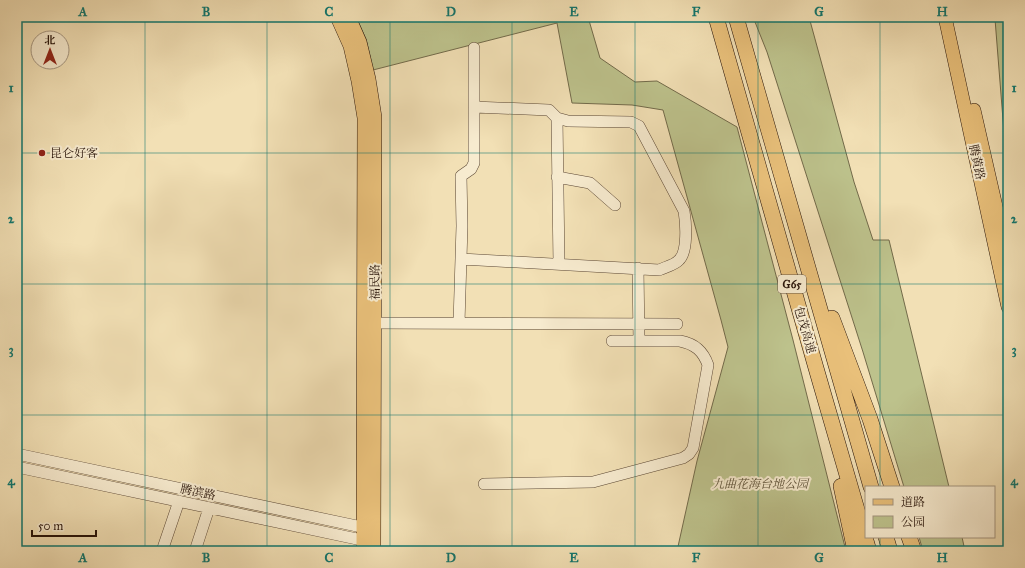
<svg xmlns="http://www.w3.org/2000/svg" width="1025" height="568" font-family="'IM FELL Great Primer','Noto Serif SC',serif">
<style>
.green{fill:#bdc28c;stroke:#726a4a}
.lines{fill:none;stroke-linecap:round;stroke-linejoin:round}
.minor-casing{stroke:#5a4634;stroke-width:12}
.major-casing{stroke:#271309;stroke-width:14}
.highway-casing{stroke:#271309;stroke-width:16}
.minor{stroke:#f7ebcf;stroke-width:11}
.major{stroke:#e9c07a;stroke-width:13}
.highway{stroke:#e9c07a;stroke-width:15}
.grid{fill:none;stroke:#0f766e;stroke-width:1;stroke-opacity:0.55}
.poi-dot{fill:#8f2418;stroke:#f7ebcf;stroke-width:1.5}
.labels{text-anchor:middle;stroke-width:4;stroke-linejoin:round;paint-order:stroke}
.shield{fill:#f7ebcf;stroke:#655444;stroke-width:1}
.shield-label{font-size:11px;font-weight:bold;fill:#271309}
.poi-label{font-size:12px;fill:#271309;stroke:#f7ebcf;text-anchor:start}
.street-label{font-size:12px;fill:#271309;stroke:#f7ebcf}
.park-label{font-size:12px;font-style:italic;fill:#5c5037;stroke:#f7ebcf}
.neatline{fill:none;stroke:#0f766e;stroke-width:1.5}
.grid-label{font-size:13px;text-anchor:middle;font-weight:bold;fill:#0f766e}
</style>
<rect width="100%" height="100%" fill="#f2e0b5"/>
<filter id="stains"><feTurbulence type="fractalNoise" baseFrequency=".005" numOctaves="4"/><feColorMatrix values="0 0 0 0 .2 0 0 0 0 .09 0 0 0 0 .02 0 0 0 .5 -.17"/></filter>
<radialGradient id="worn" r=".72"><stop offset=".6" stop-color="#630" stop-opacity="0"/><stop offset="1" stop-color="#630" stop-opacity=".3"/></radialGradient>
<path class="green" d="M356 17H588L600 58 635 82 657 81 737 127 793 340 846 551H677L697 461 728 347 721 320 663 110 632 105 572 103 557 23 373 70 366 39Z
M753 17H809L854 182 873 240H889L949 487H904L863 352 767 52Z
M1008 18V144L1005 145 995 19Z
M919 537H962L965 551H923Z"/>
<g class="lines">
<g class="minor-casing">
<path id="minor" d="M557 118 559 264
M557 177 590 183 615 205
M461 259 659 270C665 267 675 265 679 260 688 252 686 223 684 211L639 126 631 122 568 121 557 118 549 110 474 107
M638 268 639 341
M366 323 677 324
M459 323 462 226 461 176 471 169 474 163V48
M17 454 371 529
M17 467 371 542
M484 484 593 482 683 458 689 454 693 448 708 365C703 351 695 344 680 341H612
M162 551 179 501
M195 551 209 508"/>
</g>
<g class="major-casing">
<path id="major" d="M337 17 350 46 358 81 364 118 363 551
M349 17 360 42 369 79 375 117 374 551
M945 17 1008 307
M974 110 1008 259"/>
</g>
<g class="highway-casing">
<path id="highway" d="M716 17 816 368 869 551
M736 17 871 487
M832 318 870 419 892 487
M841 486 855 551
M886 537 890 551
M909 537 914 551"/>
</g>
<use href="#minor" class="minor"/>
<use href="#major" class="major"/>
<use href="#highway" class="highway"/>
</g>
<path class="grid" d="M145 17V551M267 17V551M390 17V551M512 17V551M635 17V551M758 17V551M880 17V487M17 153H1008M17 284H1008M17 415H1008M880 537V551"/>
<circle class="poi-dot" cx="42" cy="153" r="4"/>
<g class="labels">
<rect class="shield" x="778" y="275" width="28" height="18" rx="3"/>
<g class="shield-label">
<text x="792" y="288">G65</text>
</g>
<g class="poi-label">
<text x="50" y="157">昆仑好客</text>
</g>
<g class="street-label">
<text transform="translate(977 162) rotate(78)" y="4">腾黄路</text>
<text transform="translate(375 282) rotate(-90)" y="4">福民路</text>
<text transform="translate(805 330) rotate(74)" y="4">包茂高速</text>
<text transform="translate(198 492) rotate(12)" y="4">腾滨路</text>
</g>
<g class="park-label">
<text x="760" y="488">九曲花海台地公园</text>
</g>
</g>
<rect width="1025" height="568" fill="none" stroke="#f2e0b5" stroke-width="44"/>
<rect x="865" y="486" width="130" height="52" fill="#f7ebcf" stroke="#a49580"/>
<rect x="873" y="499" width="20" height="6" fill="#e9c07a" stroke="#a49580"/>
<text x="901" y="506" font-size="12" fill="#271309">道路</text>
<rect x="873" y="516" width="20" height="12" fill="#bdc28c" stroke="#a49580"/>
<text x="901" y="526" font-size="12" fill="#271309">公园</text>
<g transform="translate(50 50)"><circle r="19" fill="#f7ebcf" stroke="#a49580"/>
<path d="M0-3L7 15L0 10L-7 15Z" fill="#8f2418"/>
<text y="-6" font-size="11" font-weight="bold" text-anchor="middle" fill="#271309">北</text>
</g>
<path d="M32 530v6h64v-6" fill="none" stroke="#271309" stroke-width="2"/>
<text x="38" y="530" font-size="12" fill="#271309" stroke="#f7ebcf" stroke-width="3" paint-order="stroke">50 m</text>
<rect x="22" y="22" width="981" height="524" class="neatline"/>
<g class="grid-label">
<text x="83" y="16">A</text>
<text x="206" y="16">B</text>
<text x="329" y="16">C</text>
<text x="451" y="16">D</text>
<text x="574" y="16">E</text>
<text x="696" y="16">F</text>
<text x="819" y="16">G</text>
<text x="942" y="16">H</text>
<text x="11" y="92">1</text>
<text x="1014" y="92">1</text>
<text x="11" y="223">2</text>
<text x="1014" y="223">2</text>
<text x="11" y="354">3</text>
<text x="1014" y="354">3</text>
<text x="11" y="485">4</text>
<text x="1014" y="485">4</text>
<text x="83" y="562">A</text>
<text x="206" y="562">B</text>
<text x="329" y="562">C</text>
<text x="451" y="562">D</text>
<text x="574" y="562">E</text>
<text x="696" y="562">F</text>
<text x="819" y="562">G</text>
<text x="942" y="562">H</text>
</g>
<rect width="100%" height="100%" filter="url(#stains)"/>
<rect width="100%" height="100%" fill="url(#worn)"/>
</svg>
